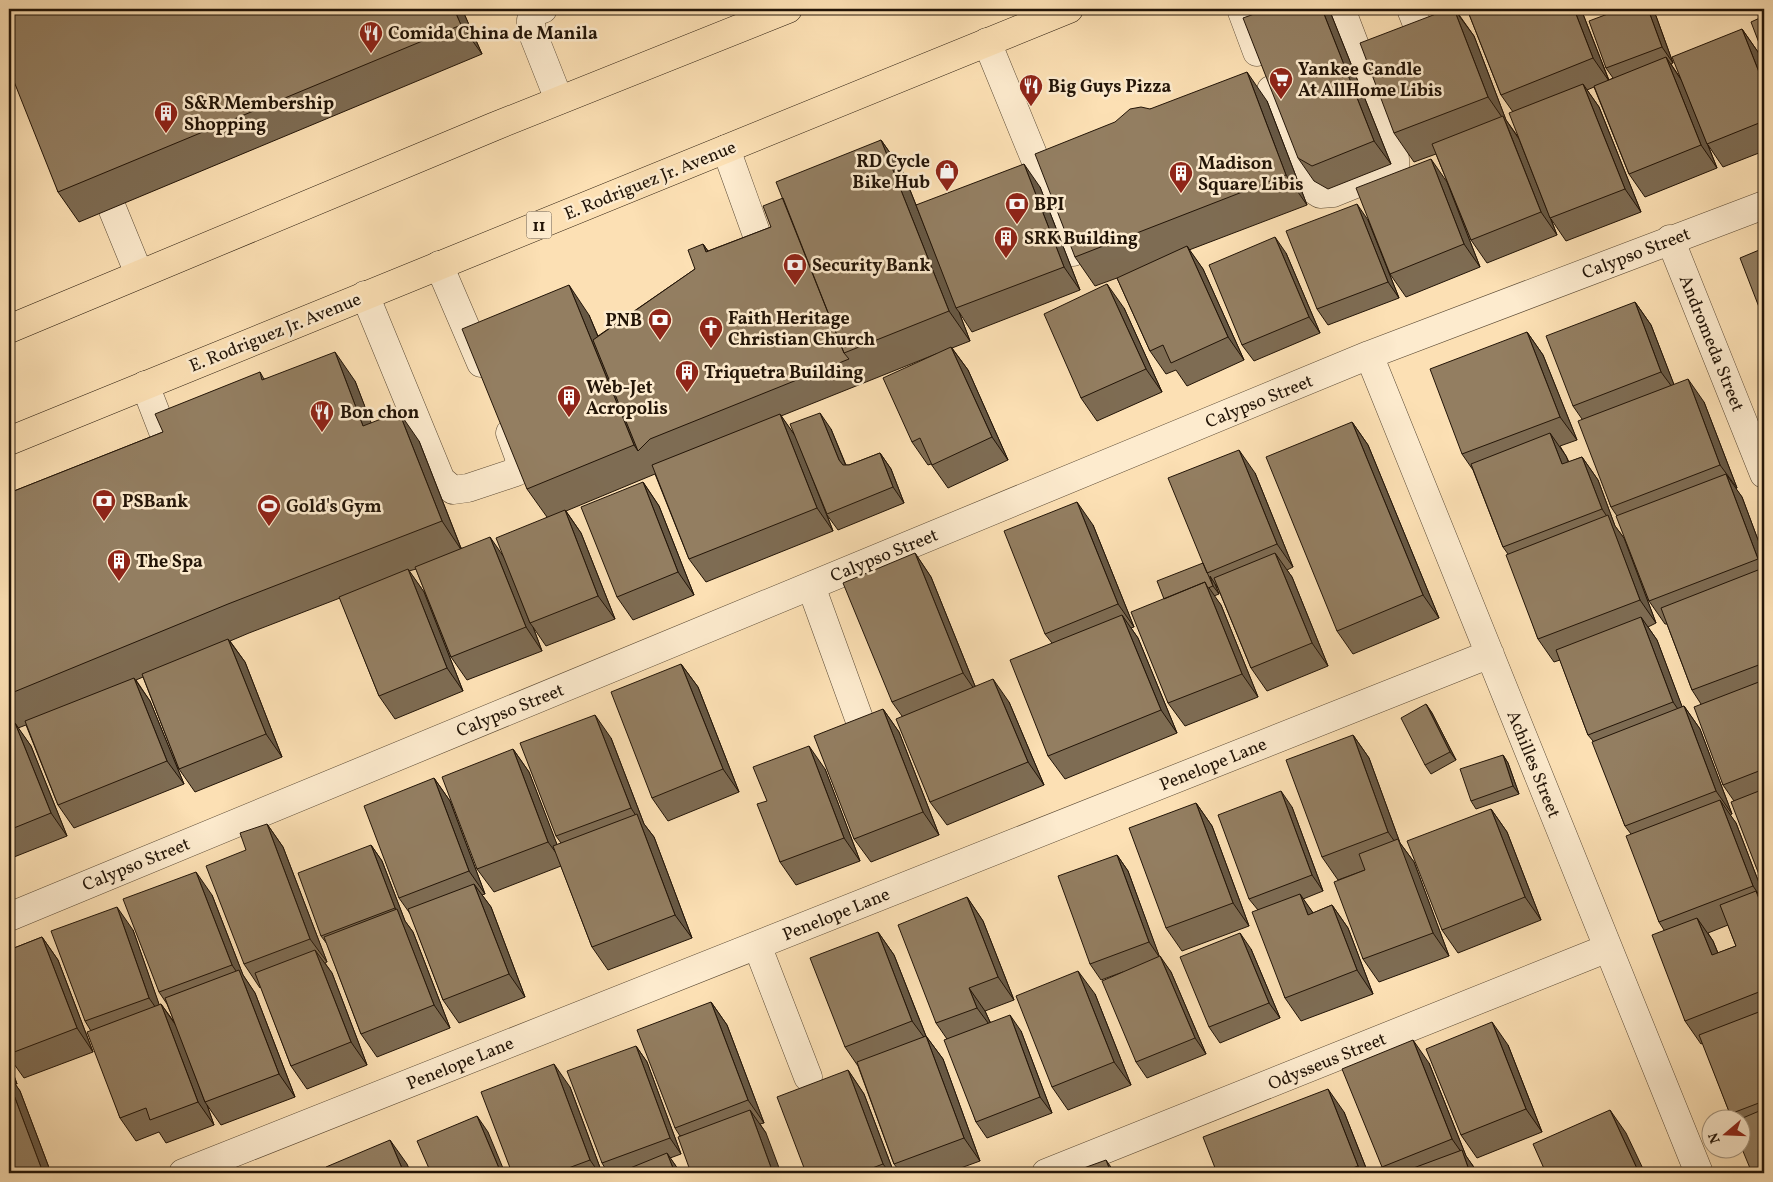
<svg xmlns="http://www.w3.org/2000/svg" width="1773" height="1182" font-family="Vollkorn,serif">
<style>
.lines{fill:none;stroke-linecap:round;stroke-linejoin:round}
.minor-casing{stroke:#584732;stroke-width:29}
.major-casing{stroke:#221407;stroke-width:29}
.minor{stroke:#fdebce;stroke-width:28}
.major{stroke:#fce0b4;stroke-width:28}
.wall{fill:#7e6c53;stroke:#221407;fill-rule:evenodd}
.shaded-wall{fill:#675844;stroke:#221407}
.building{fill:#937e61;stroke:#221407}
.labels{text-anchor:middle;stroke-width:5;stroke-linejoin:round;paint-order:stroke}
.shield{fill:#fdebce;stroke:#645443;stroke-width:1}
.shield-label{font-size:16px;font-weight:bold;fill:#221407}
.poi-label{font-size:18px;font-weight:bold;fill:#221407;stroke:#fdebce;text-anchor:start}
.street-label{font-size:18px;fill:#221407;stroke:#fdebce}
</style>
<rect width="100%" height="100%" fill="#fce0b4"/>
<filter id="stains"><feTurbulence type="fractalNoise" baseFrequency=".004" numOctaves="4"/><feColorMatrix values="0 0 0 0 .2 0 0 0 0 .09 0 0 0 0 .02 0 0 0 .5 -.17"/></filter>
<radialGradient id="worn" r=".72"><stop offset=".6" stop-color="#630" stop-opacity="0"/><stop offset="1" stop-color="#630" stop-opacity=".3"/></radialGradient>
<g class="lines">
<g class="minor-casing">
<path id="minor" d="M543 9 534 12 531 20V29L559 100
M1241 9 1257 52
M1411 9 1418 27
M987 42 1073 252
M1271 90 1312 189 1320 194 1333 193 1395 168V159L1388 132 1341 9
M726 149 763 252
M112 208 139 274
M1670 239 1764 474
M439 265 481 363
M365 295 441 480 453 490 468 488 516 472 520 460 510 433
M1369 355 1699 1173
M145 385 169 447
M811 586 861 724
M9 917 1369 355 1764 205
M757 945 808 1077
M183 1173 1490 654
M1046 1173 1608 948"/>
</g>
<g class="major-casing">
<path id="major" d="M9 329 493 127 788 9
M9 441 1069 9"/>
</g>
<use href="#minor" class="minor"/>
<use href="#major" class="major"/>
</g>
<path class="wall" d="M9 9H462L482 54 79 222 58 192Z
M1449 9H1455L1474 36 1506 120 1519 138 1513 112 1501 95 1467 9H1581L1609 80 1613 78 1606 68 1614 11 1612 9H1662L1653 12 1656 16 1673 63 1671 64 1681 79 1742 29 1758 52 1764 67V151L1723 167 1708 145 1717 168 1645 197 1629 174 1594 87 1587 90 1599 107 1641 212 1566 241 1551 219 1557 235 1487 263 1471 240 1436 154 1414 162 1394 133Z
M1331 14 1391 164 1328 189 1314 181 1298 158Z
M1267 101 1307 205 1189 250 1203 269 1244 360 1187 386 1176 370 1166 374 1150 351 1117 278 1095 286 1075 257 1150 109Z
M881 140 902 170 916 205 1040 187 1080 290 972 332 959 312 970 341 952 348 968 370 1008 460 948 488 931 464 928 465 912 442 936 354 781 416 795 436 831 429 846 465H849L880 453 891 469 904 503 838 530 827 515 833 531 706 582 689 559 655 474 566 511 581 533 615 619 546 646 533 627 542 651 467 680 451 657 416 569 409 571 424 592 463 691 395 719 379 696 340 598 249 633 230 641 245 662 282 757 195 792 179 769 143 677 136 680 150 701 184 784 74 828 58 805 26 725 18 728 31 746 67 836 9 859V493L163 432 260 372 264 379 355 381 371 423 419 441 461 548 503 557 547 517 527 489 589 315 598 336 695 269 703 244 708 251 771 227 783 198Z
M1447 182 1480 267 1406 297 1390 274Z
M1368 220 1399 298 1328 325 1317 309Z
M1286 253 1320 333 1254 361 1242 345Z
M1635 302 1651 325 1674 385 1704 402 1737 488 1736 489 1742 497 1764 556V886L1734 801 1723 785 1701 704 1692 690 1667 624H1665L1649 601 1617 516 1611 507 1582 419 1573 406Z
M1124 308 1162 392 1097 421 1081 398Z
M1527 332 1543 355 1577 440 1560 446 1566 456 1569 462 1582 457 1598 480 1615 526 1624 538 1656 623 1648 627 1657 640 1682 707 1684 706 1700 729 1732 814 1730 815 1736 823 1764 896V1173L1740 1120H1734L1730 1114 1703 1043 1701 1044 1685 1021 1664 930 1659 922 1631 834 1625 826 1593 741 1588 735 1560 660 1554 662 1538 639 1508 554 1503 547 1473 470 1462 454ZM1728 925 1736 946 1718 953 1713 941 1708 933Z
M1352 422 1368 445 1439 618 1353 654 1337 631Z
M1255 473 1293 567 1287 570 1292 577 1328 666 1267 691 1251 668 1218 588 1215 584 1219 594 1214 596 1221 605 1258 697 1185 726 1168 703 1164 599 1203 563Z
M643 482 659 506 694 595 633 620 617 597Z
M1093 525 1134 627 1131 628 1138 638 1177 733 1065 779 1048 756 1052 643 1045 634Z
M915 553 931 577 975 686 1009 702 1044 785 947 825 930 802 902 716 892 702Z
M681 664 698 687 739 792 668 821 652 798Z
M1426 704 1432 713 1456 760 1431 774 1425 765Z
M883 709 899 732 939 835 871 862 854 839Z
M1353 735 1369 758 1400 843 1414 862 1449 956 1379 982 1363 959 1365 870 1338 880 1322 857Z
M611 738 644 824 654 837 692 938 608 970 592 947 561 866 494 892 477 869 513 749 529 772 557 845 561 843 556 836Z
M1503 755 1508 763 1519 794 1476 809 1471 801Z
M825 769 860 861 796 885 780 862 767 801Z
M434 778 450 801 485 894 482 895 491 907 525 997 459 1023 443 1000 411 915 399 898Z
M1196 803 1212 826 1249 926 1182 951 1166 928Z
M1292 807 1323 891 1303 899 1313 913 1332 905 1348 928 1373 994 1301 1021 1285 998 1258 910 1249 899Z
M1491 809 1507 832 1541 920 1458 953 1442 930Z
M267 824 283 847 327 962 325 963 332 973 367 1065 307 1089 291 1066 261 987 260 988 244 964Z
M371 845 382 861 405 921 413 932 450 1028 377 1057 361 1034 327 944 321 936Z
M1117 855 1128 871 1159 956 1171 972 1206 1054 1147 1078 1136 1062 1123 972 1101 980 1090 964Z
M212 895 243 975 255 993 295 1097 221 1125 207 1105 214 1125 166 1143 159 1132 136 1141 120 1118 91 1031 85 1021 133 930 159 1005 161 1004 175 1023 167 1004 159 992Z
M967 897 983 921 1014 1000 985 1011 990 1022 1021 1031 1052 1113 987 1138 976 1122 947 1039 936 1023Z
M878 932 894 955 926 1036 943 1059 980 1161 947 1173H901L894 1164 858 1066 845 1047Z
M42 937 58 960 93 1052 24 1078 9 1057V950Z
M1251 949 1280 1018 1220 1043 1209 1027Z
M1095 994 1131 1085 1068 1110 1052 1087Z
M711 1002 727 1025 764 1123 760 1124 766 1133 680 1136 675 1128Z
M1508 1045 1542 1132 1477 1158 1461 1135Z
M636 1046 647 1062 681 1154 670 1158 678 1169 680 1173H608L602 1163Z
M9 1062 17 1084H15L20 1091 51 1173H9Z
M1429 1063 1466 1156 1478 1173H1387L1382 1167Z
M848 1070 864 1094 894 1173H806Z
M570 1087 602 1173H512Z
M1344 1112 1368 1173H1217Z"/>
<path class="shaded-wall" d="M454 9H462L482 54 461 25Z
M1322 9H1327L1331 14 1391 164 1374 141Z
M1454 9 1474 36 1506 120 1519 139 1557 235 1541 212 1506 123 1488 97Z
M1574 9H1581L1609 81 1593 58Z
M1648 9H1651L1656 16 1673 63 1662 47Z
M1742 29 1758 52 1764 67V85Z
M1666 57 1682 81 1717 168 1701 145Z
M1247 72 1267 101 1307 205 1286 175Z
M1583 84 1599 107 1641 212 1625 189Z
M881 140 902 170 957 308H956L959 312 970 341 949 311Z
M1431 159 1447 182 1480 267 1464 244Z
M1024 164 1040 187 1080 290 1064 267Z
M1357 204 1368 220 1399 298 1388 282Z
M1275 237 1286 253 1320 333 1309 317Z
M703 244 719 267 706 252Z
M1187 246 1203 269 1244 360 1228 337Z
M1107 284 1124 308 1162 392 1146 369Z
M569 285 589 315 643 446 638 451 634 445Z
M1635 302 1651 325 1678 395 1661 372Z
M1527 332 1543 355 1577 440 1560 417Z
M951 347 968 370 1008 460 992 437Z
M335 352 355 381 384 456 363 426Z
M1688 379 1704 402 1737 488 1720 465Z
M399 412 419 441 462 551 442 521Z
M820 413 831 429 850 476 839 460Z
M780 414 796 437 833 531 817 508Z
M1352 422 1368 445 1439 618 1423 595Z
M1550 433 1566 456 1578 487 1562 464Z
M1239 450 1255 473 1293 567 1277 544Z
M880 453 891 469 904 503 893 487Z
M1582 457 1598 480 1615 526 1624 538 1656 623 1640 600 1610 521 1602 509Z
M1726 474 1742 497 1764 556V568L1758 559Z
M643 482 659 506 694 595 678 572Z
M1077 502 1093 525 1134 627 1118 604Z
M565 510 581 533 615 619 598 596Z
M490 537 506 560 530 623 533 627 542 651 526 627Z
M915 553 931 577 979 696 963 673Z
M1275 553 1292 577 1328 666 1312 643Z
M408 569 424 592 463 691 447 668Z
M1758 570 1764 579V587Z
M1210 576 1215 584 1219 594 1213 586Z
M1205 582 1221 605 1258 697 1242 674Z
M1122 615 1138 638 1177 733 1161 710Z
M1641 617 1657 640 1689 725 1673 702Z
M228 639 245 662 282 757 266 734Z
M681 664 698 687 739 792 723 769Z
M134 678 150 701 184 784 167 761Z
M993 679 1009 702 1044 785 1028 762Z
M1426 704 1432 713 1456 760 1450 752Z
M1684 706 1700 729 1732 814 1716 791Z
M883 709 899 732 939 835 923 812Z
M595 715 611 738 644 824 654 837 692 938 675 915 640 822 631 808Z
M15 723 31 746 67 836 51 813Z
M1353 735 1369 758 1400 843 1414 862 1449 956 1433 933 1402 852 1388 832Z
M809 746 825 769 860 861 844 838Z
M513 749 529 772 565 865 548 842Z
M1503 755 1508 763 1519 794 1513 786Z
M434 778 450 801 485 894 469 871Z
M1281 791 1292 807 1323 891 1312 875Z
M1720 800 1736 823 1764 896V902L1753 886Z
M1196 803 1212 826 1249 926 1233 903Z
M1491 809 1507 832 1541 920 1525 897Z
M267 824 283 847 327 962 310 939Z
M371 845 382 861 405 921 413 932 450 1028 434 1005 398 912 395 908Z
M1117 855 1128 871 1160 958 1149 942Z
M196 872 212 895 243 975 255 993 295 1097 279 1074 244 983 232 965Z
M474 884 491 907 525 997 509 974Z
M1756 891 1764 902V912Z
M1300 894 1316 917 1308 915Z
M967 897 983 921 1014 1000 998 977Z
M1332 905 1348 928 1373 994 1357 970Z
M117 907 133 930 165 1021 149 998Z
M1697 918 1713 941 1728 978 1712 955Z
M878 932 894 955 929 1044 912 1021Z
M1240 933 1251 949 1280 1018 1269 1003Z
M42 937 58 960 93 1052 77 1028Z
M315 950 332 973 367 1065 351 1042Z
M1160 956 1171 972 1206 1054 1195 1038Z
M1078 971 1095 994 1131 1085 1114 1062Z
M969 988 985 1011 994 1031 977 1008Z
M711 1002 727 1025 764 1123 748 1100Z
M161 1004 177 1027 205 1102 207 1105 214 1125 198 1102Z
M1010 1015 1021 1031 1052 1113 1040 1097Z
M1492 1022 1508 1045 1542 1132 1526 1109Z
M926 1036 943 1059 980 1161 964 1138Z
M1413 1040 1429 1063 1466 1156 1478 1173H1470L1464 1156 1452 1139Z
M636 1046 647 1062 681 1154 670 1138Z
M9 1062 17 1084 9 1072Z
M554 1064 570 1087 602 1173H599L590 1160Z
M848 1070 864 1094 894 1173H890L883 1164Z
M9 1075 20 1091 51 1173H44L42 1170 9 1082Z
M1328 1089 1344 1112 1368 1173H1362L1358 1166Z
M750 1110 766 1133 781 1173H773Z
M1610 1110 1626 1133 1645 1173H1639Z
M477 1116 488 1132 505 1173H501Z
M390 1140 407 1164 411 1173H404Z
M667 1153 678 1169 680 1173H675Z
M1106 1160 1115 1173H1111Z"/>
<path class="building" d="M9 9H454L461 25 58 192 9 69Z
M1268 9H1322L1374 141 1312 166 1298 158 1243 18Z
M1449 9H1454L1488 97 1394 133 1360 43Z
M1467 9H1574L1593 58 1501 95Z
M1621 9H1648L1662 47 1606 68 1589 21Z
M1764 16V56L1751 22Z
M1742 29 1764 85V121L1707 144 1672 57Z
M1666 57 1701 145 1629 174 1594 86Z
M1247 72 1286 175 1075 257 1035 154 1115 122 1130 109 1141 107 1150 109Z
M1583 84 1625 189 1550 218 1509 113Z
M1503 116 1541 212 1471 240 1432 144Z
M881 140 949 311 844 353 776 182Z
M1431 159 1464 244 1390 274 1356 188Z
M1024 164 1064 267 956 308 916 205Z
M783 198 844 353 849 359 650 439 638 451 593 340 695 269 688 250 703 244 706 252 771 227 763 206Z
M1357 204 1388 282 1317 309 1286 231Z
M1275 237 1309 317 1242 345 1209 265Z
M1187 246 1228 337 1171 363 1163 345 1150 351 1117 278Z
M1764 248V320L1740 258Z
M1107 284 1146 369 1081 398 1044 314Z
M569 285 634 445 527 489 462 329Z
M1635 302 1661 372 1573 406 1546 336Z
M1527 332 1560 417 1462 454 1430 369Z
M951 347 992 437 932 465 920 438 912 442 883 378Z
M335 352 363 426 399 412 442 521 228 604 9 694V493L163 432 155 414 260 372 262 380Z
M1688 379 1720 465 1611 507 1578 421Z
M820 413 839 460 843 465H849L880 453 893 487 827 514 790 424Z
M780 414 817 508 689 559 652 465Z
M1352 422 1423 595 1337 631 1266 457Z
M1550 433 1562 464 1582 457 1602 509 1503 547 1471 464Z
M1239 450 1277 544 1207 573 1168 478Z
M1726 474 1758 559 1649 601 1616 516Z
M643 482 678 572 617 597 581 507Z
M1077 502 1118 604 1045 634 1004 531Z
M565 510 598 596 530 623 496 538Z
M1608 515 1640 600 1538 639 1506 555Z
M490 537 526 627 451 657 415 567Z
M915 553 963 673 892 702 843 583Z
M1275 553 1312 643 1251 668 1214 578Z
M1203 563 1213 586 1208 588 1205 582 1164 599 1157 581Z
M408 569 447 668 379 696 339 597Z
M1758 570 1764 587V663L1692 690 1661 608Z
M1205 582 1242 674 1168 703 1131 612Z
M1122 615 1161 710 1048 756 1010 660Z
M1641 617 1673 702 1588 735 1556 650Z
M228 639 266 734 179 769 142 674Z
M681 664 723 769 652 798 611 692Z
M134 678 167 761 58 805 25 721Z
M993 679 1028 762 930 802 896 719Z
M1764 680V769L1723 785 1694 707Z
M1426 704 1450 752 1425 765 1401 718Z
M1684 706 1716 791 1625 826 1592 742Z
M883 709 923 812 854 839 814 736Z
M595 715 631 808 556 836 520 743Z
M15 723 51 813 9 830V726Z
M1353 735 1388 832 1322 857 1286 760Z
M809 746 844 838 780 862 757 804 767 801 753 767Z
M513 749 548 842 477 869 442 777Z
M1503 755 1513 786 1471 801 1460 769Z
M434 778 469 871 399 898 364 806Z
M1764 789V885H1763L1731 802Z
M1281 791 1312 875 1249 899 1218 815Z
M1720 800 1753 886 1659 922 1626 836Z
M1196 803 1233 903 1166 928 1129 828Z
M1491 809 1525 897 1442 930 1407 841Z
M637 814 675 915 592 947 553 846Z
M267 824 310 939 244 964 206 866 246 850 240 833Z
M1398 839 1433 933 1363 959 1334 882 1365 870 1359 854Z
M371 845 395 908 321 936 298 873Z
M1117 855 1149 942 1090 964 1058 876Z
M196 872 232 965 159 992 123 899Z
M474 884 509 974 443 1000 408 909Z
M1756 891 1764 912V990L1685 1021 1652 935 1697 918 1712 955 1736 946 1720 905Z
M1300 894 1308 915 1332 905 1357 970 1285 998 1252 912Z
M967 897 998 977 969 988 977 1008 936 1023 898 925Z
M117 907 149 998 85 1021 51 931Z
M397 909 434 1005 361 1034 324 937Z
M878 932 912 1021 845 1047 810 958Z
M1240 933 1269 1003 1209 1027 1180 957Z
M42 937 77 1028 9 1054V950Z
M315 950 351 1042 291 1066 255 973Z
M1160 956 1195 1038 1136 1062 1102 981Z
M239 970 279 1074 205 1102 165 998Z
M1078 971 1114 1062 1052 1087 1016 996Z
M711 1002 748 1100 675 1128 637 1030Z
M161 1004 198 1102 150 1120 146 1108 120 1118 87 1032Z
M1764 1010V1101L1730 1114 1699 1035Z
M1010 1015 1040 1097 976 1122 944 1040Z
M1492 1022 1526 1109 1461 1135 1426 1049Z
M926 1036 964 1138 894 1164 857 1062Z
M1413 1040 1452 1139 1382 1167 1342 1069Z
M636 1046 670 1138 602 1163 567 1071Z
M554 1064 590 1160 555 1173H512L481 1092Z
M848 1070 883 1164 859 1173H806L777 1097Z
M9 1082 42 1170 34 1173H9Z
M1328 1089 1358 1166 1340 1173H1217L1203 1137Z
M1764 1109V1173H1752L1740 1144V1120H1738Z
M750 1110 773 1173H691L678 1137Z
M1610 1110 1639 1173H1546L1533 1144Z
M477 1116 501 1173H431L417 1141Z
M390 1140 404 1173H328L326 1167Z
M1462 1150 1470 1173H1400Z
M667 1153 675 1173H618Z
M1106 1160 1111 1173H1070Z"/>
<defs>
<g id="restaurant-pin" transform="scale(1.25)"><path d="M0 17L-7.5 6A9.5 9.5 0 1 1 7.5 6Z" fill="#8f2418" stroke="#fdebce"/><path d="M-5-6h1v4h1v-4h1v4h1v-4h1v5L-1.5 .5V6h-2V.5L-5-1ZM5-6V6H3V1.5H1.5Q1.5-4 5-6Z" fill="#fff"/></g>
<g id="supermarket-pin" transform="scale(1.25)"><path d="M0 17L-7.5 6A9.5 9.5 0 1 1 7.5 6Z" fill="#8f2418" stroke="#fdebce"/><path d="M-6-5.5h2.5l.6 2H6L4.5 2H-2.5L-4.4-4H-6ZM-1.5 3.2a1.3 1.3 0 1 0 .1 0ZM3 3.2a1.3 1.3 0 1 0 .1 0Z" fill="#fff"/></g>
<g id="building-pin" transform="scale(1.25)"><path d="M0 17L-7.5 6A9.5 9.5 0 1 1 7.5 6Z" fill="#8f2418" stroke="#fdebce"/><path d="M-4-6H4V6H1V3H-1V6H-4ZM-2.5-4.3h1.7v1.8h-1.7ZM.8-4.3h1.7v1.8H.8ZM-2.5-1h1.7V.8h-1.7ZM.8-1h1.7V.8H.8Z" fill="#fff"/></g>
<g id="shop-pin" transform="scale(1.25)"><path d="M0 17L-7.5 6A9.5 9.5 0 1 1 7.5 6Z" fill="#8f2418" stroke="#fdebce"/><path d="M-5-2.5h2.3a2.7 3.5 0 0 1 5.4 0H5L5.5 6h-11ZM-1.5-2.5h3a1.5 2.3 0 0 0-3 0Z" fill="#fff"/></g>
<g id="bank-pin" transform="scale(1.25)"><path d="M0 17L-7.5 6A9.5 9.5 0 1 1 7.5 6Z" fill="#8f2418" stroke="#fdebce"/><path d="M-6-4H6V4H-6ZM0-2.3a2.3 2.3 0 1 0 0 4.6a2.3 2.3 0 1 0 0-4.6Z" fill="#fff"/></g>
<g id="church-pin" transform="scale(1.25)"><path d="M0 17L-7.5 6A9.5 9.5 0 1 1 7.5 6Z" fill="#8f2418" stroke="#fdebce"/><path d="M-1.2-6h2.4v3.5h3.3v2.4h-3.3V6h-2.4V-.1h-3.3v-2.4h3.3Z" fill="#fff"/></g>
<g id="stadium-pin" transform="scale(1.25)"><path d="M0 17L-7.5 6A9.5 9.5 0 1 1 7.5 6Z" fill="#8f2418" stroke="#fdebce"/><path d="M0-5a6.5 5 0 1 0 0 10a6.5 5 0 1 0 0-10ZM-3.5-1.8h7v3.6h-7Z" fill="#fff"/></g>
</defs>
<g fill-rule="evenodd">
<use href="#restaurant-pin" x="371" y="33"/>
<use href="#supermarket-pin" x="1281" y="79"/>
<use href="#restaurant-pin" x="1031" y="86"/>
<use href="#building-pin" x="166" y="113"/>
<use href="#shop-pin" x="947" y="171"/>
<use href="#building-pin" x="1181" y="173"/>
<use href="#bank-pin" x="1017" y="204"/>
<use href="#building-pin" x="1006" y="238"/>
<use href="#bank-pin" x="795" y="265"/>
<use href="#bank-pin" x="660" y="320"/>
<use href="#church-pin" x="711" y="328"/>
<use href="#building-pin" x="687" y="372"/>
<use href="#building-pin" x="569" y="397"/>
<use href="#restaurant-pin" x="322" y="412"/>
<use href="#bank-pin" x="104" y="501"/>
<use href="#stadium-pin" x="269" y="506"/>
<use href="#building-pin" x="119" y="561"/>
</g>
<g class="labels">
<rect class="shield" x="526.5" y="211.5" width="25" height="27" rx="4"/>
<g class="shield-label">
<text x="539" y="231">11</text>
</g>
<g class="poi-label">
<text x="388" y="39">Comida China de Manila</text>
<text x="1298" y="75">Yankee Candle<tspan x="1298" dy="21">At AllHome Libis</tspan></text>
<text x="1048" y="92">Big Guys Pizza</text>
<text x="184" y="109">S&amp;R Membership<tspan x="184" dy="21">Shopping</tspan></text>
<text x="930" y="167" text-anchor="end">RD Cycle<tspan x="930" dy="21">Bike Hub</tspan></text>
<text x="1198" y="169">Madison<tspan x="1198" dy="21">Square Libis</tspan></text>
<text x="1034" y="210">BPI</text>
<text x="1024" y="244">SRK Building</text>
<text x="812" y="271">Security Bank</text>
<text x="728" y="324">Faith Heritage<tspan x="728" dy="21">Christian Church</tspan></text>
<text x="642" y="326" text-anchor="end">PNB</text>
<text x="704" y="378">Triquetra Building</text>
<text x="586" y="393">Web-Jet<tspan x="586" dy="21">Acropolis</tspan></text>
<text x="340" y="418">Bon chon</text>
<text x="122" y="507">PSBank</text>
<text x="286" y="512">Gold's Gym</text>
<text x="136" y="567">The Spa</text>
</g>
<g class="street-label">
<text transform="translate(650 180) rotate(-22)" y="6">E. Rodriguez Jr. Avenue</text>
<text transform="translate(1636 253) rotate(-21)" y="6">Calypso Street</text>
<text transform="translate(275 332) rotate(-22)" y="6">E. Rodriguez Jr. Avenue</text>
<text transform="translate(1712 343) rotate(68)" y="6">Andromeda Street</text>
<text transform="translate(1259 401) rotate(-22)" y="6">Calypso Street</text>
<text transform="translate(884 555) rotate(-22)" y="6">Calypso Street</text>
<text transform="translate(510 710) rotate(-22)" y="6">Calypso Street</text>
<text transform="translate(1213 764) rotate(-22)" y="6">Penelope Lane</text>
<text transform="translate(1534 764) rotate(68)" y="6">Achilles Street</text>
<text transform="translate(136 864) rotate(-22)" y="6">Calypso Street</text>
<text transform="translate(836 914) rotate(-22)" y="6">Penelope Lane</text>
<text transform="translate(1327 1061) rotate(-22)" y="6">Odysseus Street</text>
<text transform="translate(460 1063) rotate(-22)" y="6">Penelope Lane</text>
</g>
</g>
<rect width="1773" height="1182" fill="none" stroke="#fce0b4" stroke-width="30"/>
<rect x="10" y="10" width="1753" height="1162" fill="none" stroke="#221407" stroke-width="2.5"/>
<rect x="15" y="15" width="1743" height="1152" fill="none" stroke="#221407"/>
<g transform="translate(1726 1134) rotate(251)"><circle r="24" fill="#fdebce" stroke="#a5957e"/>
<path d="M0-4L9 19L0 12L-9 19Z" fill="#8f2418"/>
<text y="-8" font-size="14" font-weight="bold" text-anchor="middle" fill="#221407">N</text>
</g>
<rect width="100%" height="100%" filter="url(#stains)"/>
<rect width="100%" height="100%" fill="url(#worn)"/>
</svg>
